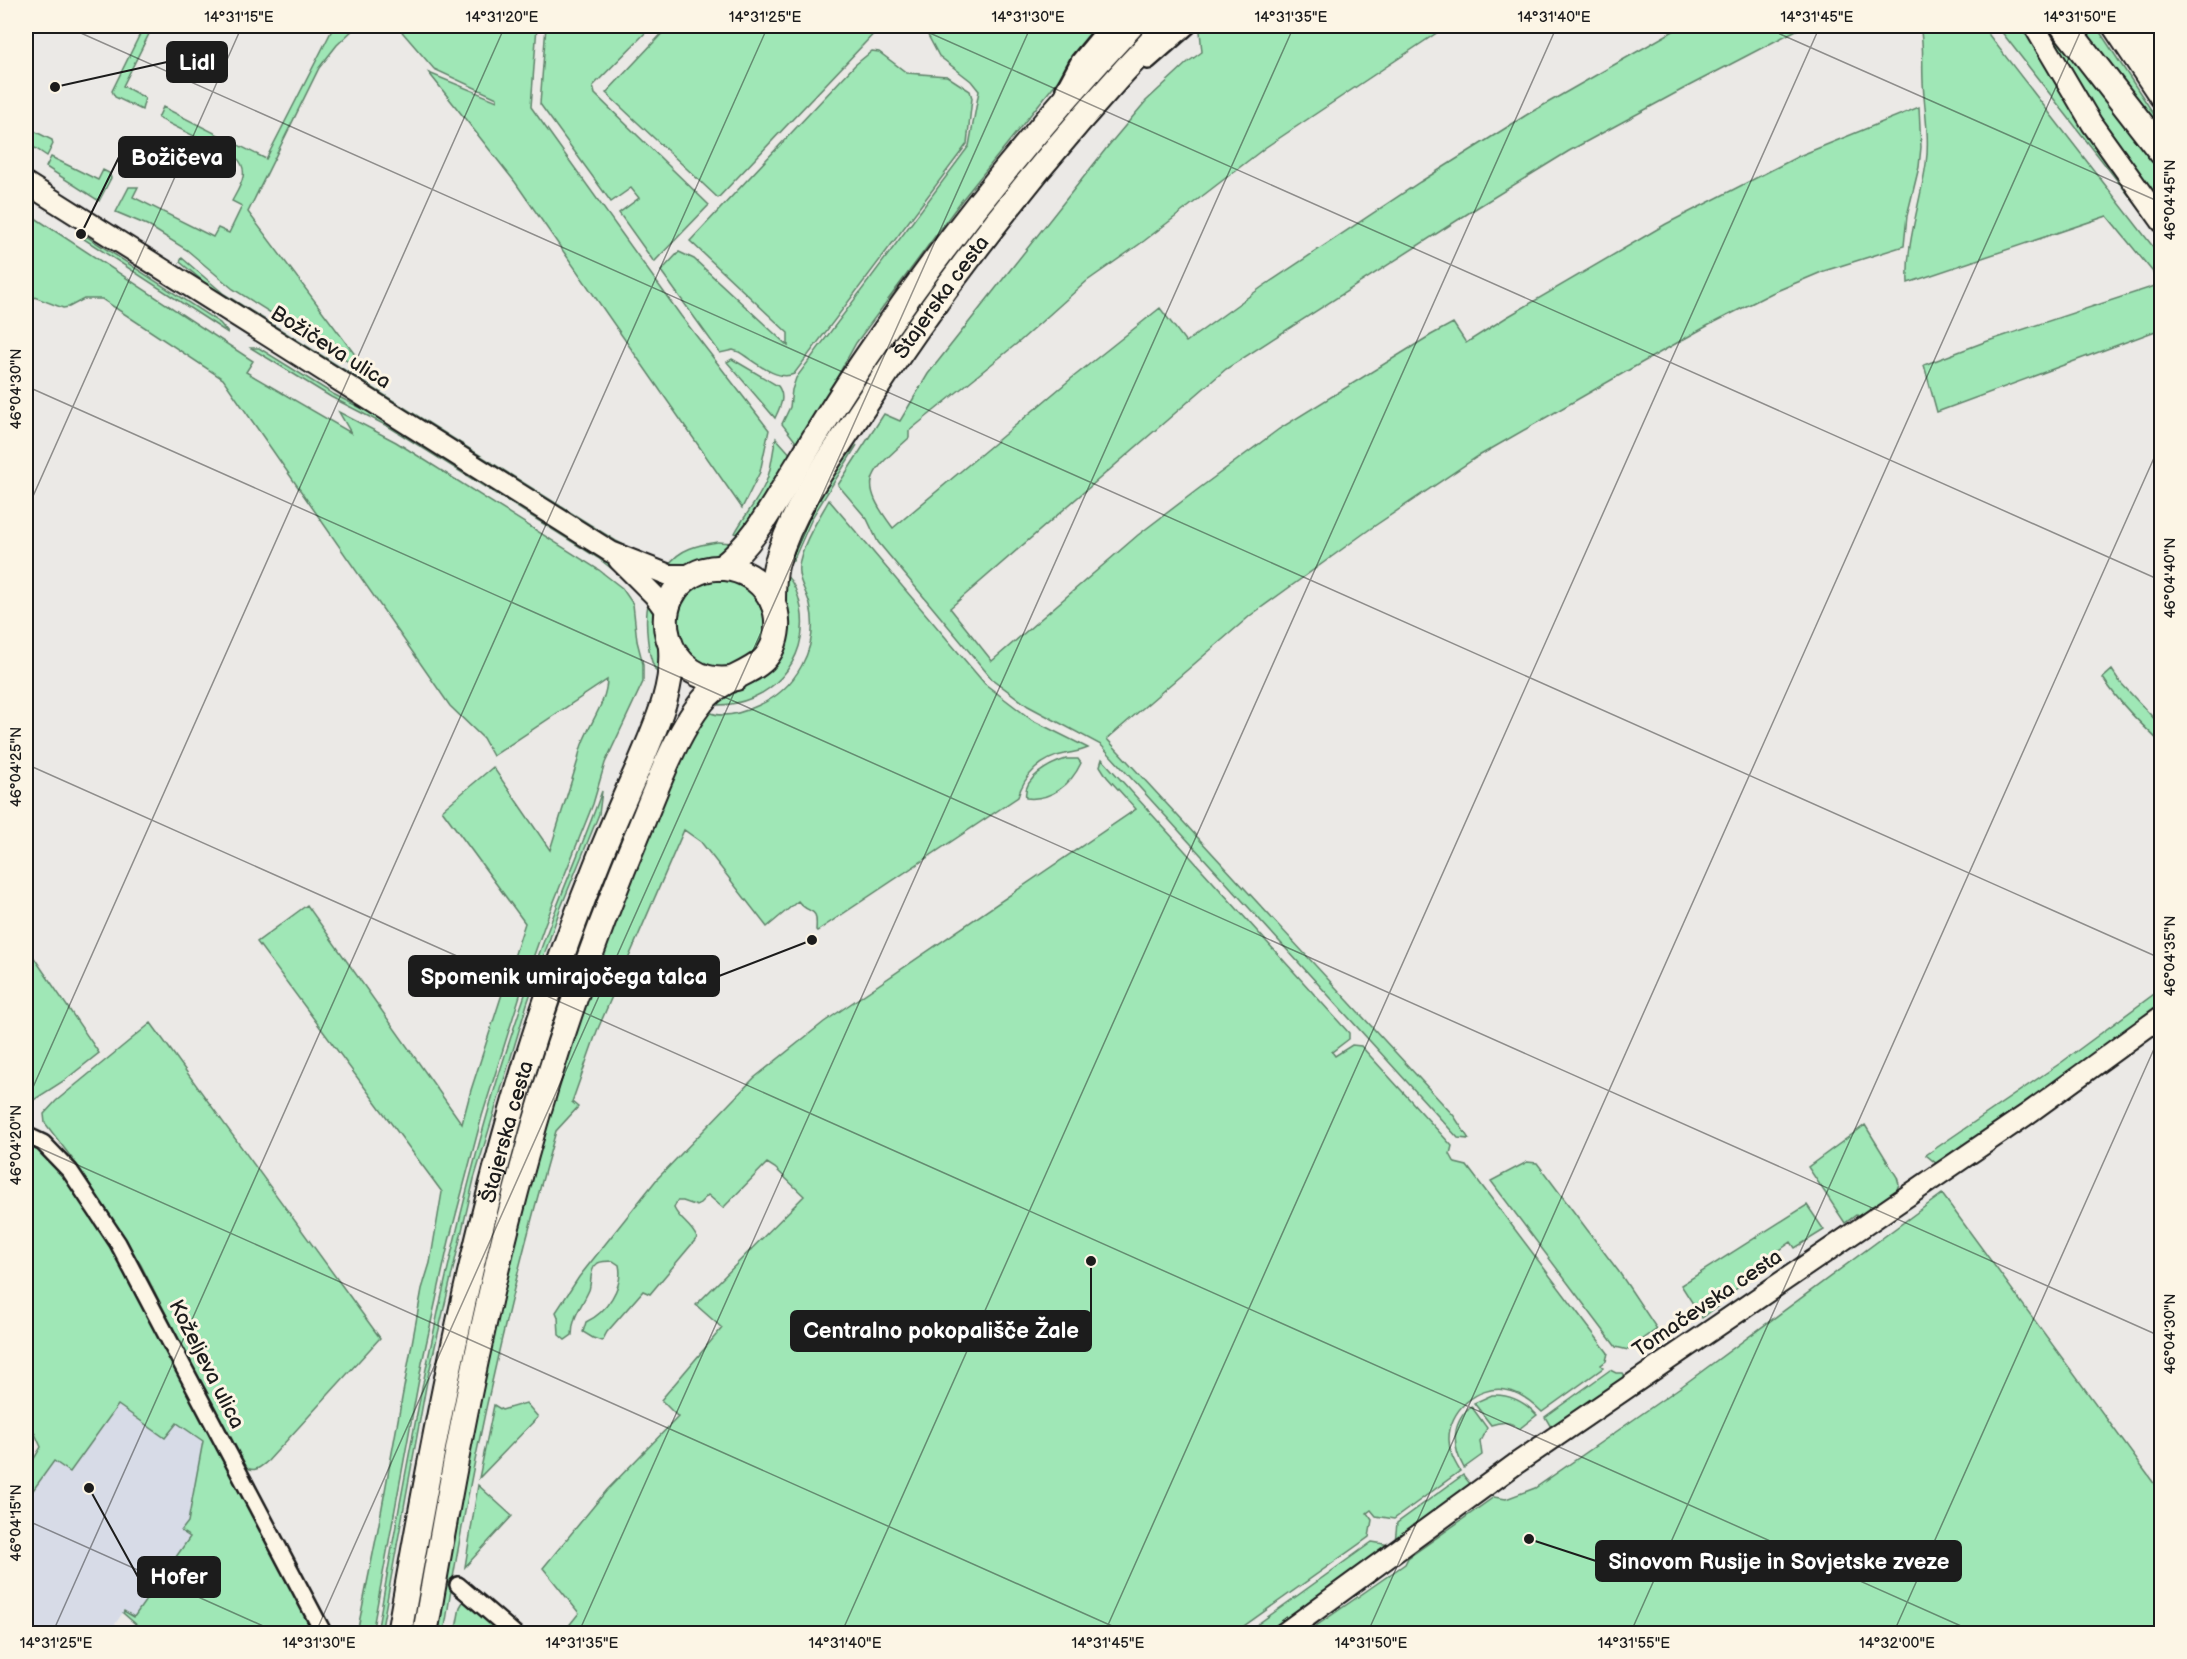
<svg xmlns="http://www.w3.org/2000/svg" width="2187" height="1659" font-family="'Balsamiq Sans',sans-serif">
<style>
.built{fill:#d7dbe7}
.green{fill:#9fe7b6;stroke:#5e8269;stroke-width:1.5}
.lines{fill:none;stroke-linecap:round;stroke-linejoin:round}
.minor-casing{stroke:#1c1c1c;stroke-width:20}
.tertiary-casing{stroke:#1c1c1c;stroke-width:24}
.primary-casing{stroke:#1c1c1c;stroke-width:28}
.trunk-casing{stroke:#1c1c1c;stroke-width:30}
.minor{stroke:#fcf5e5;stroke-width:15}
.tertiary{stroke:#fcf5e5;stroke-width:20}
.primary{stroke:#fcf5e5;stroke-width:24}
.trunk{stroke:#fcf5e5;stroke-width:26}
.ticks{fill:none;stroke:#1c1c1c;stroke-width:1.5;stroke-opacity:0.45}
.labels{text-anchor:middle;stroke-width:6;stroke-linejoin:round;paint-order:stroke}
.street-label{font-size:21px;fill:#1c1c1c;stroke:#fcf5e5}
.leader{fill:none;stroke:#1c1c1c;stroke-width:2}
.callout-dot{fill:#1c1c1c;stroke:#fcf5e5;stroke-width:2}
.callout{fill:#1c1c1c;stroke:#1c1c1c;stroke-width:2}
.callout-label{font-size:22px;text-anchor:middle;font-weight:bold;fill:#fff}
.neatline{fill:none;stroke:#1c1c1c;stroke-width:2}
.ticks-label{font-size:15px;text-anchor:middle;fill:#1c1c1c}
</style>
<rect width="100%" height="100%" fill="#ebe9e6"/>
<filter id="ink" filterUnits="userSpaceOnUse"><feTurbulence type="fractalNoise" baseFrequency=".0167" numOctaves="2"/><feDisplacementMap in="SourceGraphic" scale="12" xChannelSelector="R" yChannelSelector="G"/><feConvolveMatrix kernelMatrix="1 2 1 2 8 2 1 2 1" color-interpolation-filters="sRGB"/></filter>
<g filter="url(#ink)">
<path class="built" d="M118 1404 165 1438 177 1422 204 1441 189 1516 191 1537 134 1617 124 1611 109 1633 26 1634V1500L54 1460 70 1472Z"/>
<path class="green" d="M144 26H153L123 86 145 98 142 110 115 97 112 91Z
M334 26H357L337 45 319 68 248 212 356 356 357 367 233 289 187 250 147 225 116 212 129 187H138L133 197 213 237 218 228 229 233 242 206 232 201C240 186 251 171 236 157L158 118 163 107 266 159Z
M397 26H537L531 107 681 316 769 430 760 472 742 508 515 182 429 73 497 101V98L434 69Z
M546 26H652L593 86 595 94 709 205 654 262 619 213 639 198 631 188 611 202 540 104Z
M669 26H881L718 198 606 93Z
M923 26H1099L1056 83 962 200 856 343 799 446 782 424 790 407 792 390 796 378 969 146 979 91 971 81 939 56Z
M1207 26H1447L1266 147 1144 241 1087 281 1020 341 909 431V438C869 474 857 480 893 528L1072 378 1160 308 1186 342 1262 287 1420 182 1528 114 1682 26H1804L1685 88 1569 151 1478 207 1226 369 950 608 992 661 1138 535 1197 490 1279 429 1431 335 1453 323 1466 343 1507 317 1666 224 1799 156 1919 107 1921 147 1919 167 1907 216 1904 246 1824 271 1772 293 1709 325 1627 371 1477 457 1370 529 1251 615 1107 739 1454 1116 1469 1139 1458 1138 1101 745 1028 706 992 679 878 542 867 519 838 485 884 414 900 421 928 374 1109 145 1146 101 1188 62 1202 52 1200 31Z
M1920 26H1982L2161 257V282L2107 216 1908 283C1906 242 1920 205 1926 164 1930 137 1924 108 1923 81 1922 62 1924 44 1920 26Z
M1997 26H2025L2093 139 2145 216Z
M2042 26H2054L2161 166V210L2125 160Z
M2072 26H2096L2161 125V141Z
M872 51 879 52 907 73 947 76 970 91 972 98 967 144 794 374C777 382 754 361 739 352L733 350 720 353 661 271 679 252 694 259 788 346V333L690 241 855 65Z
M26 127 52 140 53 144 47 156 26 142Z
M51 157 98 180 103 170 109 173 111 178 99 201 46 167Z
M26 212 253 361 246 372 351 433 339 412 396 442 599 570 622 588 633 604 637 641 643 664V682L605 763 593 804 545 924 522 989 482 1116 449 1241 422 1363 372 1633H357L378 1529 422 1289 430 1263 442 1192 257 942 307 905 462 1124 471 1090 525 923 442 810 493 767 550 850 578 760C582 731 606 708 607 680L493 756 483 738 450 706 223 379 102 299H84L69 307 63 308 29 295 26 298Z
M86 236 220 323 228 333 84 239Z
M182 258 224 294 616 541 648 557 624 550 223 298 180 262Z
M2161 284V329L1937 412 1924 365 1982 343Z
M251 348H259L333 394 383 419 611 562 638 586 636 592 625 579 598 558 391 428 331 397Z
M732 359 778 386C786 397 780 407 775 418L727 362Z
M776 438 793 457 739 535 735 533C744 516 757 502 765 484 772 470 772 453 776 438Z
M857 445 813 516 793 561 788 562 795 541 830 475Z
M829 500 985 684 1032 720 1088 748C1079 752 1073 752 1065 754 1042 758 1024 775 1018 797L817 931 816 930C818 904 810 917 798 901L767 927 701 842 684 830 597 1031 572 1102 578 1107 556 1131C509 1296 470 1464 444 1633L433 1634 455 1506 523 1192 602 945 690 738 709 712C723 719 744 712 757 706 796 690 820 647 810 605 807 592 797 580 799 566 802 543 818 520 829 500Z
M718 542 732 543C716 559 690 565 668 566 679 548 699 545 718 542Z
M786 575C794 583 799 597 801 608 811 662 767 707 714 705L725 695 759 680 771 670 781 655 789 627 784 598Z
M677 623a44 44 0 1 1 88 0a44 44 0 1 1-88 0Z
M649 600 653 612 655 634 660 655 659 675C647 662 644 618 649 600Z
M2112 670 2120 682 2161 726V743C2140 723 2119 703 2103 678Z
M1066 759H1078L1081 763C1071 785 1050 801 1026 798 1022 778 1050 764 1066 759Z
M1102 759 1349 1033V1039L1332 1052 1335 1056 1352 1045 1361 1046 1452 1146 1450 1154 1455 1163 1467 1166 1608 1353 1606 1361 1601 1365 1603 1368 1542 1412C1532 1402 1520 1392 1506 1390 1477 1385 1448 1411 1449 1440 1449 1452 1454 1461 1460 1471L1394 1519 1376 1516 1371 1510 1367 1513 1372 1520 1369 1537 1234 1633H563L579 1613 543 1568 607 1490 678 1417 661 1400 722 1328 696 1305 804 1196 775 1168 767 1163 723 1208 708 1195 697 1206 683 1201H677L674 1208C680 1221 691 1224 697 1238L650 1294 643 1291 607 1332 602 1341 593 1338 583 1332 586 1322C606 1313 624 1287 619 1265L613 1261C609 1261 602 1261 598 1263 589 1269 592 1281 589 1290 582 1306 572 1316 572 1335L565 1340 559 1335 558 1317 556 1312 579 1277 657 1179 754 1078 824 1022 1136 809 1107 777 1100 766Z
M602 791 599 814 559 912 527 1004 474 1179 427 1381 381 1633H377C409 1448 443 1262 497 1081 515 1023 534 965 556 909 571 870 588 831 602 791Z
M26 946 99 1053 65 1080 26 1105Z
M2161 989V1004L2036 1096 1937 1164 1926 1155 2062 1062Z
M151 1023 380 1338 268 1461C259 1468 254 1474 243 1465L141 1265 80 1169 45 1123 44 1114 56 1101Z
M1865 1125 1897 1177 1899 1184 1896 1192 1859 1219 1856 1215 1845 1223 1808 1167Z
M26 1142 45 1152 78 1193 146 1308 315 1633H142L139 1627 123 1613 124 1611 134 1617 190 1537 181 1531 188 1522 203 1441 177 1423 165 1438 118 1405 70 1472 54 1461 26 1500V1472L41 1447 26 1414Z
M1527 1162 1537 1163 1619 1272 1657 1329 1628 1350 1616 1347 1491 1181Z
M1942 1194 2161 1493V1633H1306L1405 1564 1408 1558 1494 1497 1506 1499 1535 1488 1682 1386Z
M1807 1205 1824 1230 1795 1248 1791 1242 1777 1252 1780 1259 1775 1262 1773 1260 1764 1266 1766 1269 1721 1299 1720 1298 1715 1301 1718 1306 1702 1318 1681 1285Z
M1610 1370 1616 1373H1623L1626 1377 1552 1429 1545 1417Z
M1492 1395C1510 1394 1525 1402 1537 1415L1519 1429C1510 1421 1502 1421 1491 1425L1474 1403Z
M526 1403 538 1417 479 1478 494 1405 502 1410Z
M1471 1406 1487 1428 1480 1441 1482 1455 1464 1468C1452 1446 1451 1424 1471 1406Z
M1463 1475 1472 1486 1395 1542 1397 1523Z
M478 1485 512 1516 465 1567Z
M1372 1542 1390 1545 1269 1633 1244 1634Z
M469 1601 496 1622 486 1633 455 1634 460 1607 463 1602Z"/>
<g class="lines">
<g class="minor-casing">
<path id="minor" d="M1148 61 1188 26
M1064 89 1079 61 1108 26
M26 1135 43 1143 70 1171 118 1243 324 1634
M458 1585 515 1634"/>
</g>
<g class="tertiary-casing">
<path id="tertiary" d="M2034 26 2092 124 2162 222
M26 183 611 552 669 575H693
M619 560 654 595 667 613
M1283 1634 1517 1463 2026 1115 2162 1016"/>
</g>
<g class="primary-casing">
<g id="primary">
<path d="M721 568C756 542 776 499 799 463 822 425 845 388 870 352 948 237 1036 128 1131 26"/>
<path id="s1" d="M773 603C773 589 773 575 777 562 792 510 827 463 856 419 947 279 1051 146 1166 26"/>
<path id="s2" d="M399 1634C433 1440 469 1248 527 1060 549 989 574 920 602 851 614 822 626 794 639 766 655 727 674 690 671 648"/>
<path d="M425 1634C452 1475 481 1317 524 1162 556 1045 597 930 644 818 659 781 680 725 707 696 732 670 773 675 777 628 780 589 741 559 704 570 637 592 665 693 736 678"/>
</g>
</g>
<g class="trunk-casing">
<path id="trunk" d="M2064 26 2162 152
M2116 26 2162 95
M2143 26 2162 54"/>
</g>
<use href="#minor" class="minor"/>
<use href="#tertiary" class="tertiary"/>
<use href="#primary" class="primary"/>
<use href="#trunk" class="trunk"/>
</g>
</g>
<path class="ticks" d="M65 26 2162 959M914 26 2162 581M1762 26 2162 203M26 386 2162 1337M26 512 242 26M26 764 1979 1634M26 1103 505 26M26 1142 1130 1634M26 1520 281 1634M52 1634 768 26M315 1634 1031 26M578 1634 1294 26M841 1634 1557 26M1104 1634 1820 26M1367 1634 2083 26M1630 1634 2162 440M1893 1634 2162 1031M2156 1634 2162 1622"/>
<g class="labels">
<g class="street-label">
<text dy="7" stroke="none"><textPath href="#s1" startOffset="354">Štajerska cesta</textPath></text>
<text transform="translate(331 347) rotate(32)" y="7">Božičeva ulica</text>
<text dy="7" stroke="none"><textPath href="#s2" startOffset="514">Štajerska cesta</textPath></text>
<text transform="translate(1707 1303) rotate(-34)" y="7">Tomačevska cesta</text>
<text transform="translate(207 1364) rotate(63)" y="7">Koželjeva ulica</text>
</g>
</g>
<path class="leader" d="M55 87L167 62M81 234L119 157M812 940L719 976M1091 1261L1091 1331M1529 1539L1596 1561M89 1488L138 1577"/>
<g class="callout-dot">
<circle cx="55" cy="87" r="6"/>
<circle cx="81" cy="234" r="6"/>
<circle cx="812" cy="940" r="6"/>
<circle cx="1091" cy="1261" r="6"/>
<circle cx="1529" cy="1539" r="6"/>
<circle cx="89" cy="1488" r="6"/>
</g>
<g class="callout">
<rect x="167" y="42" width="60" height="40" rx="6"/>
<rect x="119" y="137" width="116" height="40" rx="6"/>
<rect x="409" y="956" width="310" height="40" rx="6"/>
<rect x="791" y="1311" width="300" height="40" rx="6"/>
<rect x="1596" y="1541" width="365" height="40" rx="6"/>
<rect x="138" y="1557" width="82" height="40" rx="6"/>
</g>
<g class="callout-label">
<text x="197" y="70">Lidl</text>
<text x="177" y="165">Božičeva</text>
<text x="564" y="984">Spomenik umirajočega talca</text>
<text x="941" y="1338">Centralno pokopališče Žale</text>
<text x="1779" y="1569">Sinovom Rusije in Sovjetske zveze</text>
<text x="179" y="1584">Hofer</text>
</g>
<rect width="2187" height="1659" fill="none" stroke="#fcf5e5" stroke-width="66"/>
<rect x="33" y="33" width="2121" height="1593" class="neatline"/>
<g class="ticks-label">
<text x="239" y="22">14°31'15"E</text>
<text x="502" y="22">14°31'20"E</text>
<text x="765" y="22">14°31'25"E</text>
<text x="1028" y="22">14°31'30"E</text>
<text x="1291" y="22">14°31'35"E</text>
<text x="1554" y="22">14°31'40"E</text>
<text x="1817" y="22">14°31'45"E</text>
<text x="2080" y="22">14°31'50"E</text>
<text transform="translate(2170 200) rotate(-90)" y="5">46°04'45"N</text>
<text transform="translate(16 389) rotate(-90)" y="5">46°04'30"N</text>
<text transform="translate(2170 578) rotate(-90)" y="5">46°04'40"N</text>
<text transform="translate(16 767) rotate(-90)" y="5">46°04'25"N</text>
<text transform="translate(2170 956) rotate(-90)" y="5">46°04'35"N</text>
<text transform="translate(16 1145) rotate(-90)" y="5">46°04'20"N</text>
<text transform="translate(2170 1334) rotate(-90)" y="5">46°04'30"N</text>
<text transform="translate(16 1523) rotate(-90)" y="5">46°04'15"N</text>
<text x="56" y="1648">14°31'25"E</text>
<text x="319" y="1648">14°31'30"E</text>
<text x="582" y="1648">14°31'35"E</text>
<text x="845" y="1648">14°31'40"E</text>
<text x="1108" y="1648">14°31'45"E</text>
<text x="1371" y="1648">14°31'50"E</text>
<text x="1634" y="1648">14°31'55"E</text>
<text x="1897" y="1648">14°32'00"E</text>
</g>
</svg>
